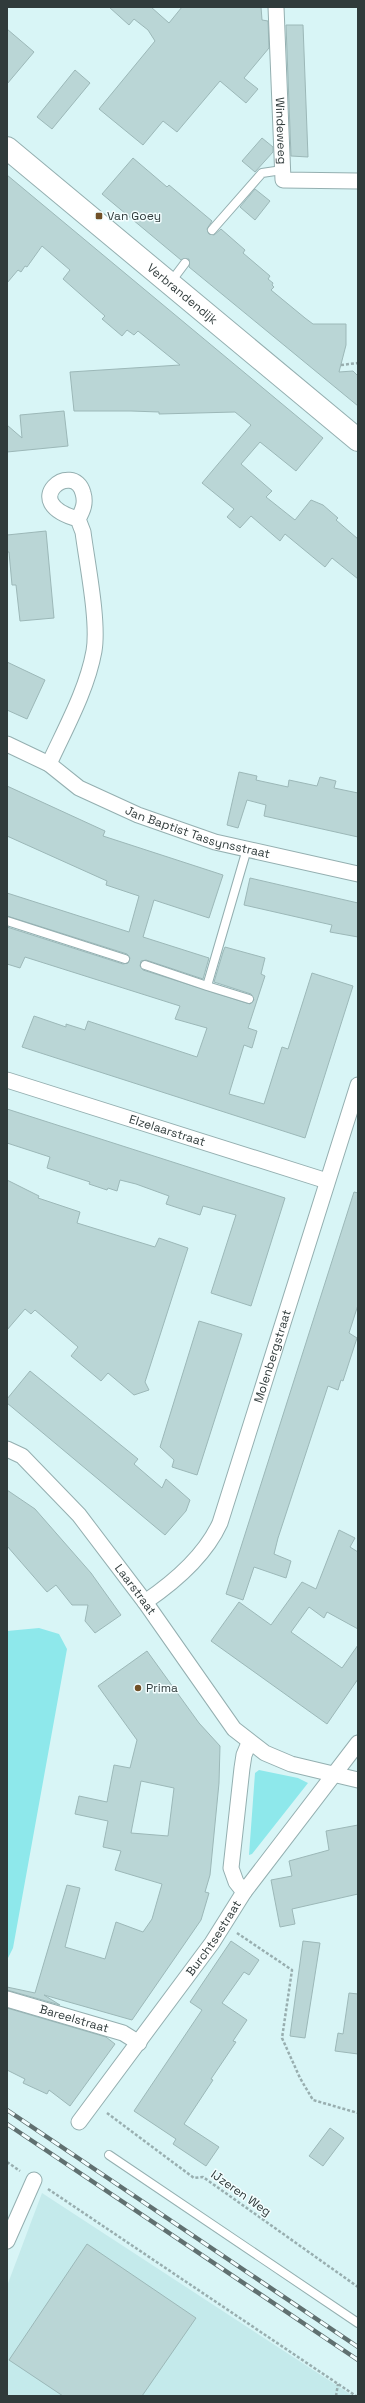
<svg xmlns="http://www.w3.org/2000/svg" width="365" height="2403" font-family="'Space Grotesk',sans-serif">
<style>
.built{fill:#c4eaeb}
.green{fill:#8ee8eb}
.building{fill:#bad6d6;stroke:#9cb8b8;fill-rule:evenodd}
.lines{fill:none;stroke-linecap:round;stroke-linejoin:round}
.lane-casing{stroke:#94afb0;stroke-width:10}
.street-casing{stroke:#94afb0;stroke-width:17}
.secondary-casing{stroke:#94afb0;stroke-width:24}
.path{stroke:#98aeaf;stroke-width:2.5;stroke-dasharray:3 2;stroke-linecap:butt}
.lane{stroke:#fff;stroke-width:8}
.street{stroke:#fff;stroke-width:15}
.secondary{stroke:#fff;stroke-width:22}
.rail-casing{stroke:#607070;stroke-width:4.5}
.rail{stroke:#f3feff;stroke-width:3;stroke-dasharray:9;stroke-linecap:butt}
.poi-dot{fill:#715027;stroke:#f3feff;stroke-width:1.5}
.labels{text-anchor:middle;stroke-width:3;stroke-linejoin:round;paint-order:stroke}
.street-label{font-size:12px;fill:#303b3b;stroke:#f3feff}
.poi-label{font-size:12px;fill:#303b3b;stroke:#f3feff;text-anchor:start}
</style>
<rect width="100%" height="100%" fill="#d8f5f6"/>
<path class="built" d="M42 2193 353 2396H7V2286Z"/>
<path class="green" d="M39 1628 59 1634 67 1649 13 1948 7 1960V1631Z
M259 1770 298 1778 308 1783 252 1854 249 1855 255 1773Z"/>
<path class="building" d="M109 7H151L169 23 182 7H261L262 20 268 21 269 48 244 78 258 89 246 103 220 81 177 132 163 121 143 145 99 109 155 41 148 30 134 19 129 25Z
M286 25H303L308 157 291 156Z
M7 29 34 52 7 84Z
M75 70 90 83 52 129 37 117Z
M262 138 273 147V152L255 172 242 161Z
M133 158 167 187 169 185 212 221 207 229 209 234 214 235 221 229 245 250 243 253 270 276 268 279 273 283 272 285 274 287 271 290 305 318 313 324H346V345L339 372 353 371 358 376V406L189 267V259L181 260 102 194Z
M7 175 323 438 296 471 260 442 241 464 272 491 266 497 295 520 311 500 323 505 338 518 336 520 358 539V579L332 558 325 567 285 534 280 541 251 516 240 528 227 517 234 509 202 483 251 425 235 412 159 414V412L131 411H74L70 372 180 365 138 331 134 335 127 330 122 336 102 319 105 316 63 279 70 270 42 246 27 267 25 266 21 272 18 270 7 283Z
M255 189 270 201 255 220 240 207Z
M64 411 68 446 7 452V425L22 438 20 415Z
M46 531 54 618 20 621 16 585H12L9 552H7V535Z
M7 662 45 680 27 719 7 710Z
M239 772 257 776 256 780 288 787 289 780 317 786 320 777 336 781 334 788 358 793V837L264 816 266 805 247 800 238 828 227 825Z
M7 786 105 831 103 836 223 875 209 918 154 900 143 937 209 958 203 979 146 960 141 961 140 966 143 970 250 1004 254 1000 251 994 214 982 223 952 225 947 265 958 261 974 265 976 248 1028 257 1031 252 1048 244 1045 229 1094 264 1104 282 1047 288 1049 312 973 353 986 305 1138 22 1047 34 1016 66 1027V1024L85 1030 88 1021 197 1057 207 1028 175 1019 180 1006 25 957 20 968 7 964V927L123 964 128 963 130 958 127 954 7 916V893L129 932 139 896 106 885 107 881 7 836Z
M250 878 358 903V937L330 932 332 925 244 905Z
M7 1109 285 1198 251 1306 211 1293 236 1215 203 1206 200 1215 166 1204 169 1196 136 1184 120 1180 117 1191 108 1188 107 1190 89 1184 90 1182 47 1168 50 1157 7 1143Z
M7 1180 39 1196 38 1198 80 1212 77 1223 155 1247 159 1238 188 1248 145 1382 149 1390 134 1395 108 1373 101 1381 71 1356 78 1347 35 1310 31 1314 25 1309 7 1330Z
M354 1192 358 1193V1305L349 1333 357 1338 343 1381 341 1380 338 1390 328 1386 278 1538 274 1554 291 1561 286 1578 254 1567 243 1600 226 1594Z
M199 1321 242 1334 197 1475 172 1467 174 1460 160 1447Z
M30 1371 138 1459 134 1464 162 1488 166 1479 190 1500 186 1511 165 1535 7 1403V1399Z
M7 1490 35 1509 91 1573 121 1615 95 1633 85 1621 88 1605H72L56 1585 47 1592 7 1546Z
M339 1530 355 1538 350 1547 358 1552V1629L327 1612 324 1618 309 1607 291 1632 342 1668 358 1645V1679L327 1724 211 1641 239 1602 271 1625 302 1582 316 1589Z
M147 1651 199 1723 220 1746 219 1783 210 1875 205 1892 209 1893 201 1920 132 2020 44 1995 60 2005 7 1990V1987L35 1993 67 1885 80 1888 65 1947 105 1959 116 1922 143 1932 152 1919 162 1884 115 1870 121 1851 103 1847 108 1821 75 1814 79 1796 107 1802 114 1765 130 1768 137 1740 98 1686ZM141 1781 174 1788 168 1836 131 1833Z
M358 1825V1894L292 1909 295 1924 280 1927 271 1880 292 1876 289 1861 329 1850 326 1831Z
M231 1941 259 1960 249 1975 244 1972 222 2003 247 2020 233 2041 236 2042 211 2079 213 2080 184 2124 219 2147 206 2166 173 2144 176 2139 134 2111 202 2010 190 2002Z
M303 1941 320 1943 305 2038 290 2036Z
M349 1993 358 1994V2054L335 2051 338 2033 343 2034Z
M7 2008 106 2037 115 2044 70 2106 49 2090 47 2094 23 2083 25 2079 7 2070Z
M330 2128 344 2138 323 2166 309 2156Z
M87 2244 196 2318 142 2396H63L9 2360Z"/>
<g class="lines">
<g class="lane-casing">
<path id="lane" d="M212 230 262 173 282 170
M170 283 185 263
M247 849 207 986 249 999
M7 921 125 959
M145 965 207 986
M109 2155 358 2323"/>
</g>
<g class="street-casing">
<g id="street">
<path id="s1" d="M276 7 283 180 358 181"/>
<path id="s2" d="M7 744 49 764 79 788 138 815 215 842 358 874"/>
<path d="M49 764C65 729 87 690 94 651 99 622 87 563 83 532L78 519C16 502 74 459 83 493 86 503 83 510 78 519"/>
<path id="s3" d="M7 1080 327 1181"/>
<path id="s4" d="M7 1449 22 1456 79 1515 145 1602 234 1729 265 1753 291 1764 358 1780"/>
<path id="s5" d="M145 1602C173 1583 205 1556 220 1523L358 1085"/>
<path d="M244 1892 236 1882 231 1868 242 1768 244 1755 249 1743"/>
<path id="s6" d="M7 1999 123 2033 139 2043"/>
<path id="s7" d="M79 2122 212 1943 244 1892 358 1743"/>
<path d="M7 2241 34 2180"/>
</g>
</g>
<g class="secondary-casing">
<g id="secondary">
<path id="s8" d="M7 148 358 440"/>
</g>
</g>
<path class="path" d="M341 365 358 363
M237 1933 292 1970 282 2038 300 2078 313 2100 358 2113
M107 2113 194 2178 203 2177 358 2287
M7 2162 20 2171
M48 2189 356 2396
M336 2396 338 2384"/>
<use href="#lane" class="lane"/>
<use href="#street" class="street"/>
<use href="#secondary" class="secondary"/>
<g class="rail-casing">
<path id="rail" d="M7 2110 358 2347
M7 2124 358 2360"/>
</g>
<use href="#rail" class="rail"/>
</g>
<g class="poi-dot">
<rect x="95" y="212" width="8" height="8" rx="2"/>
<circle cx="138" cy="1688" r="4"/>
</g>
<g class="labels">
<g class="street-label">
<text dy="4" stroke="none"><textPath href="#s1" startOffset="124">Windeweeg</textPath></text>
<text dy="4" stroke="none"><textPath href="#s8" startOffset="228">Verbrandendijk</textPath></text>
<text dy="4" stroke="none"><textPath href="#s2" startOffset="212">Jan Baptist Tassynsstraat</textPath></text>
<text dy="4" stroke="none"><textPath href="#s3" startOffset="168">Elzelaarstraat</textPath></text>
<text dy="4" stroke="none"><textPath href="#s5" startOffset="285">Molenbergstraat</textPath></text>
<text dy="4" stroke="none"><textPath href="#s4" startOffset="192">Laarstraat</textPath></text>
<text dy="4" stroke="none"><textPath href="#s7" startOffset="228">Burchtsestraat</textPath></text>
<text dy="4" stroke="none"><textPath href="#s6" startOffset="70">Bareelstraat</textPath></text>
<text transform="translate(241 2193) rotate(35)" y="4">IJzeren Weg</text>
</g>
<g class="poi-label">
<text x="107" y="220">Van Goey</text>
<text x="146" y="1692">Prima</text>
</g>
</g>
<rect width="365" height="2403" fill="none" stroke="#303b3b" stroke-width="16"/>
</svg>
